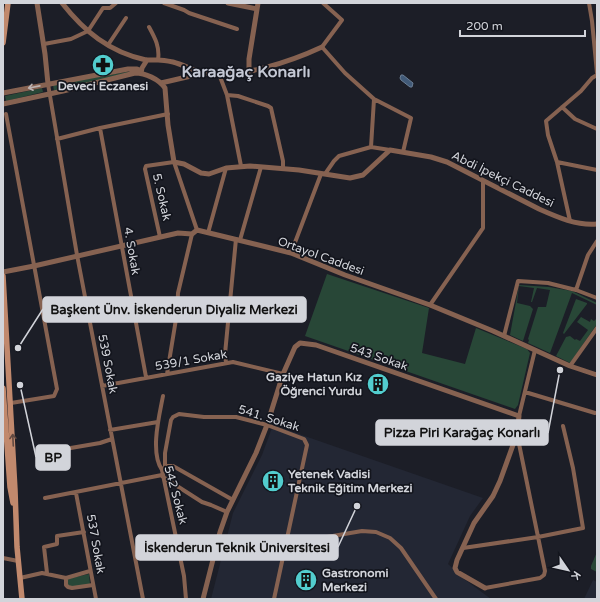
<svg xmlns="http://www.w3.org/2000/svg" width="600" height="602" font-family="'Varela Round',sans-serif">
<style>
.built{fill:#232734}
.green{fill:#284737}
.water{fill:#415a78;stroke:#6c7f95}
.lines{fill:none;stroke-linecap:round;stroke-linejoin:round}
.minor{stroke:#866251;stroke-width:4}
.tertiary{stroke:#866251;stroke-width:5}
.secondary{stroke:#c1896d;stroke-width:5.5}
.oneway{stroke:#bbb2b1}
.oneway2{stroke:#614941}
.labels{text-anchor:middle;stroke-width:3.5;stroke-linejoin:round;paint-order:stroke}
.poi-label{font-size:12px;font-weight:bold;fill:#d2d4da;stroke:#13151d;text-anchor:start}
.street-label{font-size:12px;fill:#d2d4da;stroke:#13151d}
.district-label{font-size:16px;font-weight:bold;fill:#c4c8d4;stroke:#13151d}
.leader{fill:none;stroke:#d2d4da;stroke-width:1.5}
.callout-dot{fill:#d2d4da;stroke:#13151d;stroke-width:1.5}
.callout{fill:#d2d4da;stroke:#d2d4da;stroke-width:1.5}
.callout-label{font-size:13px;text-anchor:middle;font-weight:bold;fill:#111}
</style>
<rect width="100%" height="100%" fill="#1c1e27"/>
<path class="built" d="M273 425 483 498 470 516 448 564 464 579 491 599H211L233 513 262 455Z
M593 580 597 582V599H584Z"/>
<path class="green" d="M131 71 132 72 54 91 53 85Z
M42 88 43 92 6 101 5 96Z
M327 274 429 308 422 353 465 364 476 328 527 349 530 353 518 405 515 409 305 336Z
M519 285 549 287 572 291 597 303V305L572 293 550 353 528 343 529 340 528 339 538 307H546L550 290 537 288 532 302H531L534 288 519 286 517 303 530 306 533 309 523 341 510 335Z
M576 299 587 303V304L564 334 563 333Z
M581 317 590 322 591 319 594 321 597 318V324L570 363 556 356 566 337 570 336 575 340 576 339 580 341 588 330 577 322Z
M597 552V572L591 569V566Z
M89 574 90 584 72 587 68 585 67 579Z"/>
<path class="water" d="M401 75H403L413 83 412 87H410L401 80 400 78Z"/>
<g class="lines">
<path class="minor" d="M164 3 184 10 189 13 237 29
M323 3 342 20 322 47 345 73 374 99 411 118 403 152
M589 3 592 21 597 73
M149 27C155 38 160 47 158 60
M44 44 71 39 88 31 103 8H110L116 3
M108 45 126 18
M219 74 227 95 241 166
M48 84 77 255 143 599
M227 95 238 96 268 106 271 108 283 161V168
M562 107 575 119 597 129
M6 114 57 389 54 396 11 403
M100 128 146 377
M57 139 100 128 168 114
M371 147 374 99
M557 162 548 135 546 121 581 91 592 78 597 75
M325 174 334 161 339 156 371 147 390 150
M570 221 557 162 597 170
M208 233 226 168
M160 237 145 169 146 166 174 162 197 230
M240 240 261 167
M597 241 588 255 576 290 597 298
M291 253 321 174
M430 305 483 228V181
M504 336 518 281 548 283 576 290
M226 363 225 354 236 239
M570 366 597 328
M167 374 177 313 178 293 192 234
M102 386 233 362 283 374
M525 392 595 413
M163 396C159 417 150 452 162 470L184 576 186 599
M519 416 535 350
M110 430 158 422
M59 450 100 443 112 439
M165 466H173L233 500
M163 477 202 502 211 505 227 512
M76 493 96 599
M45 498 162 475 165 466V453L171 420 173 417 179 414 204 417H236L267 425 304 439 307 445 274 599
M286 544 362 531 376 532 390 538 401 548 436 599
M463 548 538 537 583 528 573 468 563 426
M3 558 18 561
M47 573 44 547 57 544V536L84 532
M20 578 42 573 66 578 90 571
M66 578V585L68 587 72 588 93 585
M485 588 540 578 544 575 545 571 517 434"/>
<path class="tertiary" d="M37 3 45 54 48 84
M62 3C84 31 109 52 146 60 149 60 154 60 158 60 163 60 168 61 173 62 184 65 194 71 204 73 237 80 292 61 322 47
M228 3 257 9
M249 71V59L258 3
M141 73 142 68 147 60
M161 83 204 73
M3 93 128 69H137L141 71
M3 104 63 91 135 73C145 73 159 79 165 88L168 125 174 162 184 164 201 173 209 174 226 168 250 166 299 170 350 178 363 175 390 150 431 157 447 162 539 209C557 217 577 226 597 224
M3 272 34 266 178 233 192 234 197 230 291 253 345 275 430 305 493 331 570 366 597 375
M203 599 220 532 227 512 256 453 267 425 283 374 295 347 300 343 316 345 519 416 517 434 500 481 493 496 474 523 457 560 455 568 457 572 485 588"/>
<path class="secondary" d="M3 43 8 3
M3 276 15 490 17 547 22 599
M3 388 10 487 13 503"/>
</g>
<defs><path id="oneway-shaft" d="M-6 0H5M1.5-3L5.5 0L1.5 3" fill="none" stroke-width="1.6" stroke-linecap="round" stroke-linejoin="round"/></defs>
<use class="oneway" href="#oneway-shaft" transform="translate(34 87) rotate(169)"/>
<use class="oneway2" href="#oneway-shaft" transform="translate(13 440) rotate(-93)"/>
<defs>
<g id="pharmacy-disc" transform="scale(1.15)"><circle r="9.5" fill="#52cdce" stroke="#13151d"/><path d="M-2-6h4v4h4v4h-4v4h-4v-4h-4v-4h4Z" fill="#111"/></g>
<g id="building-disc" transform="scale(1.15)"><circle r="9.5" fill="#52cdce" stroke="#13151d"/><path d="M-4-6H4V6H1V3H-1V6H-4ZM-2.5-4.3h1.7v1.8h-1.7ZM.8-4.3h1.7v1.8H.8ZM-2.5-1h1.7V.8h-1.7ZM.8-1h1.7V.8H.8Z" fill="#111"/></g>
</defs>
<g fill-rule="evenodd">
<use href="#pharmacy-disc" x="103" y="65"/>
<use href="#building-disc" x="378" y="384"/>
<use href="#building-disc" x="273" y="481"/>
<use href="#building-disc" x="306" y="580"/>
</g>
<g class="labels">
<g class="poi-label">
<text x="103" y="90" text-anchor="middle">Deveci Eczanesi</text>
<text x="362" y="381" text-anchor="end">Gaziye Hatun Kız<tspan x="362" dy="14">Öğrenci Yurdu</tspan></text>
<text x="288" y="478">Yetenek Vadisi<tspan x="288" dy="14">Teknik Eğitim Merkezi</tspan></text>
<text x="322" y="577">Gastronomi<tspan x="322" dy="14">Merkezi</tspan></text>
</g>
<g class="street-label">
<text transform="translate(503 179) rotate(26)" y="4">Abdi İpekçi Caddesi</text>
<text transform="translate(162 197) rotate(77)" y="4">5. Sokak</text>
<text transform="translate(132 251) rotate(80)" y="4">4. Sokak</text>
<text transform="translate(321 256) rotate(20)" y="4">Ortayol Caddesi</text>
<text transform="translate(379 357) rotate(19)" y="4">543 Sokak</text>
<text transform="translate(191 360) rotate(-10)" y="4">539/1 Sokak</text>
<text transform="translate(108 364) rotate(79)" y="4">539 Sokak</text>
<text transform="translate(269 418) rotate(17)" y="4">541. Sokak</text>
<text transform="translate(176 495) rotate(75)" y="4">542 Sokak</text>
<text transform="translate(96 544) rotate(80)" y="4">537 Sokak</text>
</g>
<g class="district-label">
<text x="246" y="77">Karaağaç Konarlı</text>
</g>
</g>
<path class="leader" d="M18 348L43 309M560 370L548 433M20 385L36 457M357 506L338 547"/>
<g class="callout-dot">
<circle cx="18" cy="348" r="4"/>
<circle cx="560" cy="370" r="4"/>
<circle cx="20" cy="385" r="4"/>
<circle cx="357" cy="506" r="4"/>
</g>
<g class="callout">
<rect x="43" y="297" width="263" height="25" rx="4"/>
<rect x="376" y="420" width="172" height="25" rx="4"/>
<rect x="36" y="445" width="34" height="25" rx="4"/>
<rect x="136" y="535" width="202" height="25" rx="4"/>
</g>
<g class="callout-label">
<text x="174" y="314">Başkent Ünv. İskenderun Diyaliz Merkezi</text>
<text x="462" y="437">Pizza Piri Karağaç Konarlı</text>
<text x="53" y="462">BP</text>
<text x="237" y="552">İskenderun Teknik Üniversitesi</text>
</g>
<rect width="600" height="602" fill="none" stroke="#d2d4da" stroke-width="8"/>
<g transform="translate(568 570) rotate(124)" stroke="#13151d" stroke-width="3" paint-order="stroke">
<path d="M0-3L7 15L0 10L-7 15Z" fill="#d2d4da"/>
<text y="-6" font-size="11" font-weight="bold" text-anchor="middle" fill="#d2d4da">K</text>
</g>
<path d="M460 30v6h125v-6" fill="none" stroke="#d2d4da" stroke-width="2"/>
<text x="466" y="30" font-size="12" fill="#d2d4da" stroke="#13151d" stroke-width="3" paint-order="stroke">200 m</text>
</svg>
